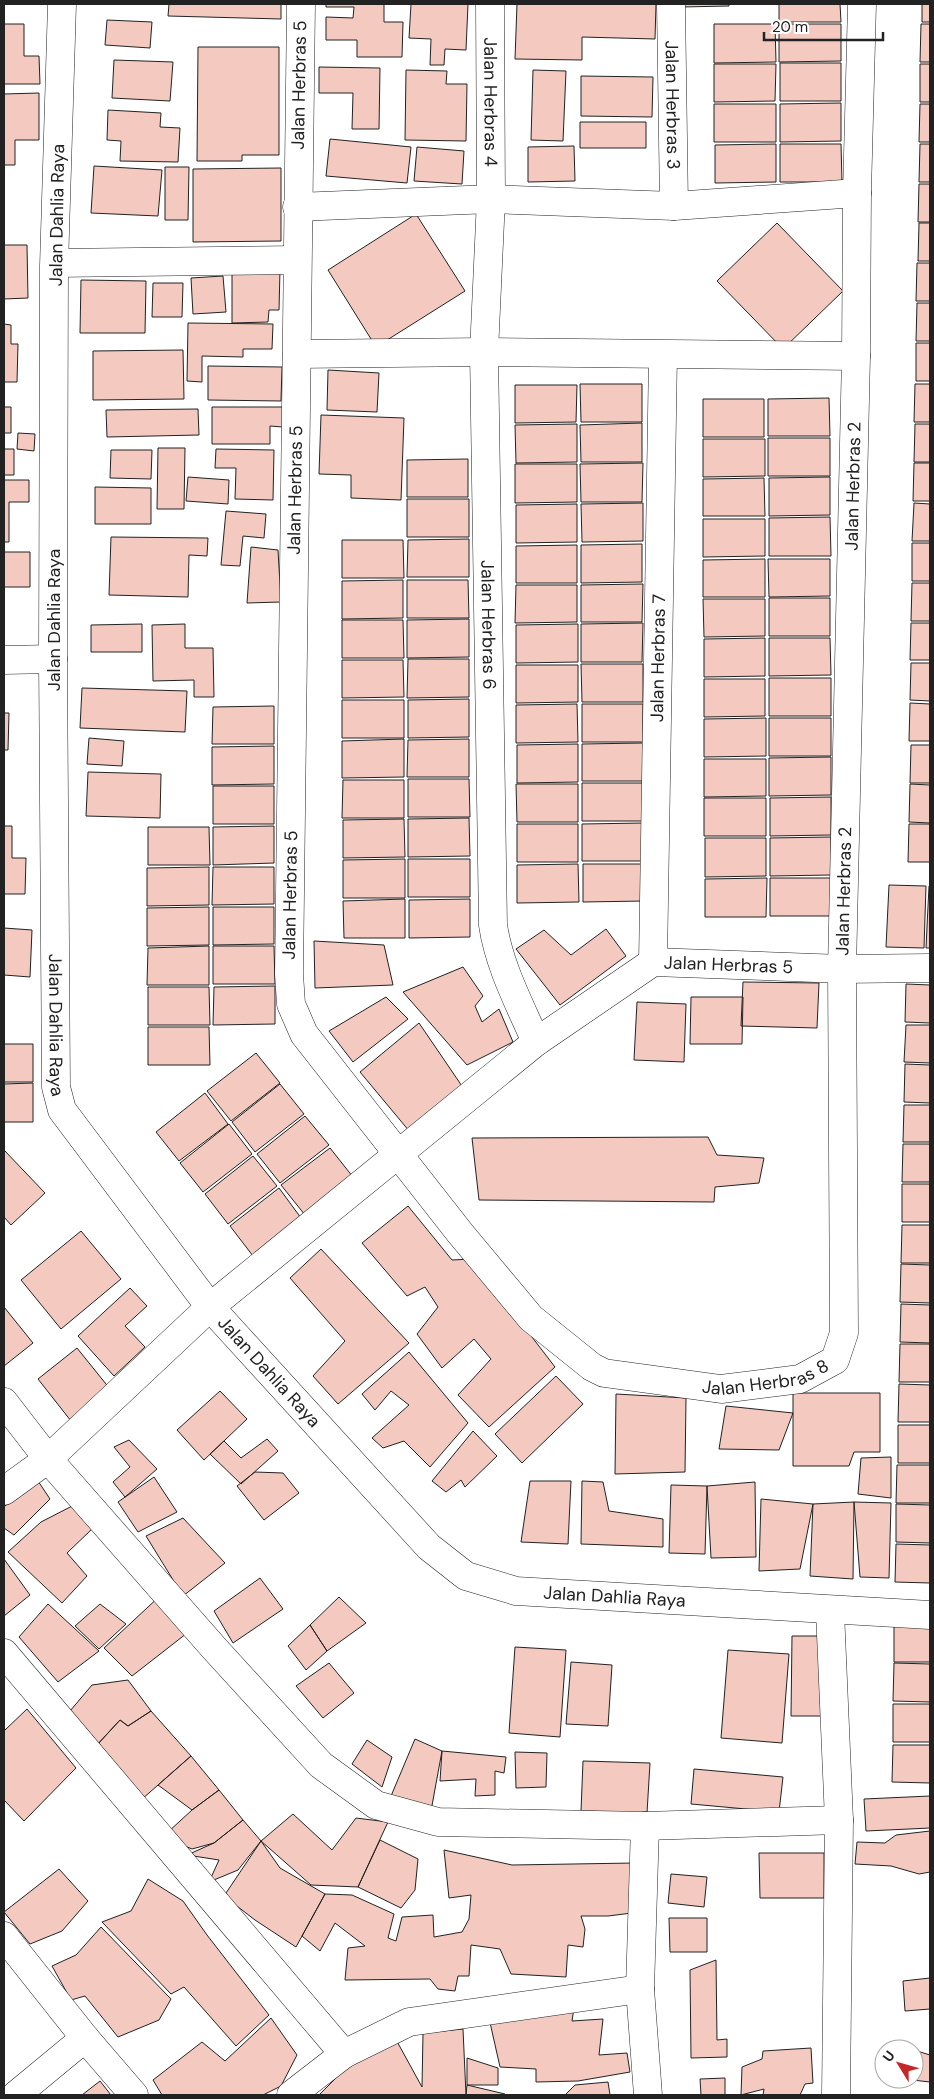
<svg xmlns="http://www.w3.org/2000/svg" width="934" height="2099" font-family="'DM Sans',sans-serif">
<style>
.building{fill:#f3c9c0;stroke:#222}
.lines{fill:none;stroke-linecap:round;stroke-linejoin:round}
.street-casing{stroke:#222;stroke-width:29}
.street{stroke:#fff;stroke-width:28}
.labels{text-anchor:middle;stroke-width:4;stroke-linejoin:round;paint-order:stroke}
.street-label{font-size:18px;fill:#222;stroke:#fff}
</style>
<rect width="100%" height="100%" fill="#fff"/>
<path class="building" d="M169 4H281V19L168 16Z
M326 4H384V22H403L402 57H357V40H326V17L353 18 354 7H326Z
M411 4H468L466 50 445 49 444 65H430L431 39 409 38Z
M517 4H656L655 39 582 37V60L515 59Z
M681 4H729V6L681 7Z
M779 4H840L841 22H779Z
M922 4H930V22H922Z
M107 20 152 22 150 48 105 45Z
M4 24H24V56H39L40 84H4Z
M714 24H775L776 62 714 63Z
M779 24H841V61L779 62Z
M921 24H930V62H920Z
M198 47H279V155H242V161H197Z
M114 60 173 62 170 101 112 98Z
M780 63H841V101H780Z
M714 64H776L775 101 714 102Z
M920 64H930V102H920Z
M319 67 380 68 379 129H352L353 93H319Z
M406 70 447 71 446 84H467L466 141 405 140Z
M533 70 566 71 563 141 531 140Z
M581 76 653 77 652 117 581 116Z
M39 93V140H15V165H4V94Z
M841 103V141L780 142V104Z
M714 104H776V142H714Z
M920 104H930V142H919Z
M108 110 161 113 160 127 180 128 178 162 120 161 121 141 107 140Z
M580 122H646V148H580Z
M330 139 411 147 407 183 326 176Z
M776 144V182L715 183V145Z
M780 144H841L842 182H780Z
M920 144H930V182H919Z
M574 146 575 181 528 182V147Z
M417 147 464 151 462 184 414 181Z
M94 166 162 170 158 216 91 213Z
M165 167H189L188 220H165Z
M281 168V241L193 242V169Z
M919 184H930V222H918Z
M416 214 465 291 376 347 328 270Z
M777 223 843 291 783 349 717 281Z
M919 223H930V261H918Z
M4 245H27L28 298 4 299Z
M917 263H930V301H916Z
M232 270H280L279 310H269L268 322 232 323Z
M223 276 226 312 193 314 191 278Z
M81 280 146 281 145 333H80Z
M153 283H183L182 317H152Z
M917 303H930V341H916Z
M188 323 273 324 272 349H243V357L202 356V382L187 381Z
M4 324 11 325V344H18L17 382H4Z
M916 343H930V381H916Z
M183 350 184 399 93 400V351Z
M208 366 282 367 281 401 208 400Z
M328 370 379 373 377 412 327 410Z
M580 384H642V422H581Z
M915 384H930V422H914Z
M515 385H577L576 422 515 423Z
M829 398 830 436H768V399Z
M703 399H764V437H703Z
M4 407H11V433H4Z
M212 407H283V427L270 426V444H212Z
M198 409 199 435 107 437 106 410Z
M321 415 404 418 401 500 351 498V475L319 474Z
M642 423V462H581L580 425Z
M577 424V462L516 463 515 425Z
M915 424H930V462H914Z
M18 433 35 434 34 451 17 449Z
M768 438H830V476H768Z
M703 439H765V476L703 477Z
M158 448H185L184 509H157Z
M4 449H14V475H4Z
M216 449 274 450 273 500 235 499 236 468H215Z
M111 450H152L151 479 110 478Z
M468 459V497H407V460Z
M643 463 642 502H581L580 464Z
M914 463H930V501H913Z
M515 464H577V502L515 503Z
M188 477 229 480 228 504 186 501Z
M830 477V515L769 516V478Z
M764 478 765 516H703V479Z
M4 480H29V502H9V542H4Z
M95 487 151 488V524H95Z
M407 499H469V537H407Z
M643 503V541L582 542 581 504Z
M914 503 930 504V541H912Z
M577 504V542L516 543V505Z
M226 511 266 514 264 538 243 536 240 566 221 565Z
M830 517 831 556H769V518Z
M703 519H765V556L703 557Z
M111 537 208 538 207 556 189 555 188 597 109 595Z
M469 539V577H407L408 540Z
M342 540H403L404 578H342Z
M912 543H930V581H912Z
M642 544V582L581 583V545Z
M577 545V583H516V546Z
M251 547 278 550 281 602 247 603Z
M4 552H30V587H4Z
M765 559V597H703V560Z
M768 559H830V596L769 597Z
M403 580V618L342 619V581Z
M407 580H468L469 618H407Z
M912 583H930V621H911Z
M643 584 642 622H581V585Z
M516 585H577V622L515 623Z
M769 598H830V636H769Z
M703 599H765V636L704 637Z
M469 619V657L407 658V620Z
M342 620H403L404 658H342Z
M643 623 642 662H581V624Z
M911 623H930V660H910Z
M142 624V652H91V625Z
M185 624V648H213L214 697H194V680L153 681 152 625Z
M578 624V662L516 663V625Z
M765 638V676L704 677V639Z
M769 638H830L831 675 769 676Z
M408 659H469V697L407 698Z
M342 660H403L404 697 342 698Z
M911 663H930V701L910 700Z
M581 664H643V702H582Z
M516 665H578V702L516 703Z
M769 678H831V716H769Z
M704 679H765V716L704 717Z
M82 688 187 691 185 732 80 728Z
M469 699V737L408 738V700Z
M342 700H404V738H342Z
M910 703 930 704V741H909Z
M577 704 578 742 516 743V705Z
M582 704H643V742H582Z
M274 706V744H212L213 707Z
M4 713H9L8 750H4Z
M766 718V756L704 757V719Z
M769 718H831V756H769Z
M89 738 124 741 122 766 87 764Z
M404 739V777L342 778V741Z
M469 739V777H407L408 740Z
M643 743V781H582V744Z
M578 744V782L517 783V745Z
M911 745H930V783H910Z
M274 746V784L212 785V747Z
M831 757V795L769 796V758Z
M704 759H766V796L704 797Z
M88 772 161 774 160 818 86 816Z
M408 779H469L470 817H408Z
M343 780H404V818H342Z
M582 783H643L644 821H582Z
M516 784H578V822H517Z
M910 784 930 785V823L909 822Z
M213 786H274V824H213Z
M831 797V835L770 836V798Z
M704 798H766V836H704Z
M469 818 470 856 408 857V819Z
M404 819 405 857 343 858V820Z
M644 823V861H582V824Z
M517 824H578V862H517Z
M909 824H930V862H908Z
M4 826H12V858H26L25 894H4Z
M274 826V863L213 865V827Z
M148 827H209L210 865H148Z
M831 837V875L770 876V838Z
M705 838H766V876L705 877Z
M405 859V898H343V860Z
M408 859H470V897H408Z
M578 864 579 902 517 903V865Z
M583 864H644V901L583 902Z
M209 867V905L147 906V868Z
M213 867H274V904L212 905Z
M767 878 766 917H705V879Z
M770 878H832V916H770Z
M889 885 926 886 924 948 886 947Z
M929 886H930V948H926Z
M405 899V938H344L343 901Z
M470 899V937L409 938V900Z
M209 907V945L147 946V908Z
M213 907H274V944L213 945Z
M4 928 32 930 30 977 4 975Z
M606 929 626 956 560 1005 516 949 544 930 571 955Z
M314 941 384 945 393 985 315 988Z
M209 946V985H147L148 948Z
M213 946H274L275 984H213Z
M463 967 483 996 475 1006 482 1022 499 1009 513 1042 467 1065 403 992Z
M743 982 819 983 817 1028 741 1026Z
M906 984 930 985V1023L905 1022Z
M275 986V1024L213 1025 214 987Z
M148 987H209L210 1025H148Z
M386 997 408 1019 353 1062 329 1031Z
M691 997H743L742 1044H690Z
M637 1002 686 1004 684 1062 634 1060Z
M419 1023 464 1089 410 1132 360 1072Z
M906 1025H930V1063L904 1062Z
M148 1027H209L210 1065H148Z
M4 1044H33V1082H4Z
M256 1053 280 1083 231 1121 207 1091Z
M905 1064 930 1065V1103L904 1102Z
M33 1083V1122H4V1084Z
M280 1084 304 1114 255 1152 232 1122Z
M205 1093 228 1124 179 1161 156 1132Z
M904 1105H930V1142H903Z
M305 1116 329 1145 280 1183 257 1154Z
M229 1124 252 1154 203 1192 180 1163Z
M708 1137 717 1155 764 1158 759 1183 715 1187 714 1202 479 1200 472 1138Z
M903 1144H930V1182H902Z
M330 1148 353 1177 305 1215 281 1185Z
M4 1150 45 1193 11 1225 4 1217Z
M253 1156 277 1186 228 1224 205 1194Z
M902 1184H930V1222H902Z
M279 1188 301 1218 253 1256 230 1226Z
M408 1206 452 1260 472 1259 555 1367 489 1427 458 1395 491 1359 474 1339 442 1368 417 1334 438 1307 425 1287 407 1296 362 1243Z
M902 1225H930V1263H901Z
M81 1231 121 1279 61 1329 21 1280Z
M321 1249 409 1343 338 1404 313 1376 345 1341 290 1278Z
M901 1264 930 1265V1303L900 1302Z
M130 1288 147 1306 125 1326 145 1347 114 1376 78 1336Z
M901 1304 930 1305V1343L900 1342Z
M4 1307 33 1343 4 1366Z
M900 1344H930V1382H899Z
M77 1348 110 1389 71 1421 38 1379Z
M409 1352 468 1423 430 1467 404 1441 383 1448 372 1438 409 1405 391 1391 375 1410 362 1394Z
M556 1376 583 1404 522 1463 495 1434Z
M899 1384 930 1385V1422H898Z
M220 1391 247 1419 204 1460 177 1430Z
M793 1393H880V1452H854L849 1466H793Z
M616 1394 686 1398 685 1472 615 1474Z
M726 1406 793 1413 779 1450 719 1449Z
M898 1425H930V1463H898Z
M473 1431 497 1456 465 1487 461 1480 446 1492 432 1481Z
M267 1439 278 1451 241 1484 210 1454 224 1441 241 1458Z
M129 1440 157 1469 125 1497 113 1482 130 1467 114 1447Z
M891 1457V1498L858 1494 861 1458Z
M897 1465H930V1503H896Z
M255 1472 283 1473 299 1493 264 1520 237 1486Z
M154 1477 177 1512 138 1532 118 1502Z
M36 1478 50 1499 14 1535 4 1528V1507Z
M530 1481H571L568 1544 521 1542Z
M582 1481 603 1482 609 1511 663 1519V1547L581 1544Z
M755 1482 756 1557 711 1558 707 1486Z
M671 1485 707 1486 705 1554 669 1553Z
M761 1499 813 1504 800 1569 759 1571Z
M854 1502 853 1579 810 1576 813 1504Z
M854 1502 891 1503 889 1578 860 1577Z
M896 1504 930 1505V1543L896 1542Z
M74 1505 92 1529 67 1553 87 1576 62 1603 8 1552 41 1522Z
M183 1518 225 1563 183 1596 146 1536Z
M896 1544 930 1545V1583L895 1582Z
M4 1559 30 1595 4 1616Z
M260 1578 283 1609 233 1643 214 1611Z
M162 1594 191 1630 132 1676 104 1648Z
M339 1597 366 1623 327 1651 310 1625Z
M48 1604 99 1651 58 1682 19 1637Z
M100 1604 126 1624 99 1649 75 1626Z
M894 1624H930V1662H894Z
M310 1625 327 1651 306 1670 288 1646Z
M792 1636H824L822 1716H791Z
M515 1647 566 1650 560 1737 509 1733Z
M728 1650 789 1654 782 1743 721 1738Z
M571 1662 612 1665 608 1726 566 1724Z
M329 1663 354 1693 323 1718 296 1686Z
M894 1663 930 1664V1702L893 1701Z
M128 1680 151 1711 128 1726 120 1720 96 1746 70 1711 92 1685Z
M893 1704H930V1742H893Z
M27 1709 76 1768 24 1821 4 1800V1731Z
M151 1711 191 1756 141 1800 96 1746 120 1720 128 1726Z
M415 1739 442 1751 431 1811 391 1796Z
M367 1740 392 1757 382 1787 352 1764Z
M893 1745H930V1783L892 1782Z
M442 1751 506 1757 504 1773 495 1771V1795L475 1796 476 1779 440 1781Z
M515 1752 547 1753 546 1787 516 1788Z
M191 1756 219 1790 192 1810 158 1785Z
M583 1761 650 1763 647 1813 581 1811Z
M694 1769 783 1777 779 1812 691 1804Z
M219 1790 243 1820 214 1843 192 1849 178 1843 168 1832 192 1810Z
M930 1796V1828L866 1831 864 1799Z
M293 1814 332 1850 356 1818 388 1822 358 1887 311 1885 261 1841Z
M243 1820 261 1841 238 1870 209 1882 219 1860 187 1855 214 1843Z
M930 1831V1872L919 1874 891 1866 855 1864 857 1842 885 1843 896 1835Z
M380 1840 418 1859 415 1890 401 1908 358 1887Z
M261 1841 280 1868 325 1894 296 1947 255 1920 224 1896Z
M444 1850 512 1865 634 1863 632 1913 608 1916H581L585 1929 583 1947 568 1945 566 1977 511 1974 500 1949 471 1945 469 1976H458L455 1991 438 1989 430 1979 345 1980 348 1948 365 1946 335 1923 320 1951 302 1936 325 1894 352 1895 394 1914 388 1938 396 1941 402 1917 433 1915 434 1937 462 1932 469 1919 471 1895 449 1898Z
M759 1853H824V1898H760Z
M59 1869 88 1901 62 1931 30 1944 4 1912Z
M671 1874 707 1877 704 1907 668 1903Z
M148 1879 183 1901 207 1935 269 2015 236 2046 184 1987 171 1994 102 1922 131 1911Z
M669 1918H707V1952H670Z
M101 1927 171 1999 159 2020 118 2037 85 1996 71 2000 52 1966 76 1955Z
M716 1960 717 2040 727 2039V2057L691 2058 690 1970Z
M930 1978V2009L905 2011 903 1981Z
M574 2008 572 2021 603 2019 599 2055 627 2053 630 2072 578 2081 536 2082V2069L500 2067 489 2018Z
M271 2018 297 2055 281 2086 263 2095H162L153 2080 202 2042 225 2061Z
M463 2029 466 2095H319L353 2061 394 2036 422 2087 423 2033Z
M811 2048 813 2083 805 2084 800 2095H763L764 2089 741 2095 742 2067 762 2059 763 2051Z
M914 2050 930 2055V2082L903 2079H914Z
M467 2058 498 2068V2085H467Z
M725 2078V2095H701L700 2079Z
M100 2081 111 2095H82Z
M608 2082 610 2095H622H565L575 2085Z
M467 2085 505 2094V2095H466Z"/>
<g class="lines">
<g class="street-casing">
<g id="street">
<path id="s1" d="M62 4 54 266 53 659 56 1087 62 1110 210 1307 429 1547 466 1576 516 1591 930 1615"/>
<path id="s2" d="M301 4 289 974 291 1004 304 1034 460 1233 531 1318 592 1367 604 1373 721 1389 800 1379 835 1360 844 1333 842 969 856 356 857 193 862 4"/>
<path id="s3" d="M490 4 491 199 484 352 493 925C499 966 520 1005 536 1042"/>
<path id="s4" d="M671 4 674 206"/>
<path d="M297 207 491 199 674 206 857 193"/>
<path d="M55 263 296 260"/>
<path d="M297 354 484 352 856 356"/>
<path d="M4 660 53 659"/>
<path id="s5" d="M653 962 663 355"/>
<path d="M4 1402 48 1459 214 1648 321 1765 376 1805 438 1822 645 1826 839 1820"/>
<path id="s6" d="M4 1491 48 1459 210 1307 536 1042 653 962 842 969 930 968"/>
<path d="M830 1611 839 1820 836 2095"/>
<path d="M4 1653 344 2054"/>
<path d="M645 1826 640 1989 648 2095"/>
<path d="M4 1936 85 2038 134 2095"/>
<path d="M16 2095 85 2038"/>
<path d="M291 2095 344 2054 409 2022 640 1989"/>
</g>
</g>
<use href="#street" class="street"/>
</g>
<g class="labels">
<g class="street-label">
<text transform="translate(299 85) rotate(-89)" y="6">Jalan Herbras 5</text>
<text dy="6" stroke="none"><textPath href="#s3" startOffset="98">Jalan Herbras 4</textPath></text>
<text dy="6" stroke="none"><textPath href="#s4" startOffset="101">Jalan Herbras 3</textPath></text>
<text transform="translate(57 215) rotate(-89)" y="6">Jalan Dahlia Raya</text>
<text dy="6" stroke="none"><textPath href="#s2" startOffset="2601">Jalan Herbras 2</textPath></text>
<text transform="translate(295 490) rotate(-89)" y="6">Jalan Herbras 5</text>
<text transform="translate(54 620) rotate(-90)" y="6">Jalan Dahlia Raya</text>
<text dy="6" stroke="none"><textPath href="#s3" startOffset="621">Jalan Herbras 6</textPath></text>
<text dy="6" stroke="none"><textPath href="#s5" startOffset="304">Jalan Herbras 7</textPath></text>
<text dy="6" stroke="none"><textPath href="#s2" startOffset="2196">Jalan Herbras 2</textPath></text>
<text transform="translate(290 895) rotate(-89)" y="6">Jalan Herbras 5</text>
<text dy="6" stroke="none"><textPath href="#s6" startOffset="914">Jalan Herbras 5</textPath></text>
<text dy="6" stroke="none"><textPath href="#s1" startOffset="1021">Jalan Dahlia Raya</textPath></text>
<text dy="6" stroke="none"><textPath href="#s1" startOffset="1441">Jalan Dahlia Raya</textPath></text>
<text dy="6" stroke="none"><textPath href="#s2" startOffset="1652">Jalan Herbras 8</textPath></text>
<text dy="6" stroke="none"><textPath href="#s1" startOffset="1876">Jalan Dahlia Raya</textPath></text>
</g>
</g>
<rect width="934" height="2099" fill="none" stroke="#222222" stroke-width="10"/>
<g transform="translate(899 2064) rotate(307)"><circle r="24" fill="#ffffff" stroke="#a7a7a7"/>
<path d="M0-4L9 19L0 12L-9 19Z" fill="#c62828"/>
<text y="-8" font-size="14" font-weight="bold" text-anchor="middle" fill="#222222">U</text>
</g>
<path d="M764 32v8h119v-8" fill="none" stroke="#222222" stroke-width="2.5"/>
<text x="772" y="32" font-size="15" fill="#222222" stroke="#ffffff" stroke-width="4" paint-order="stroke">20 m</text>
</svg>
